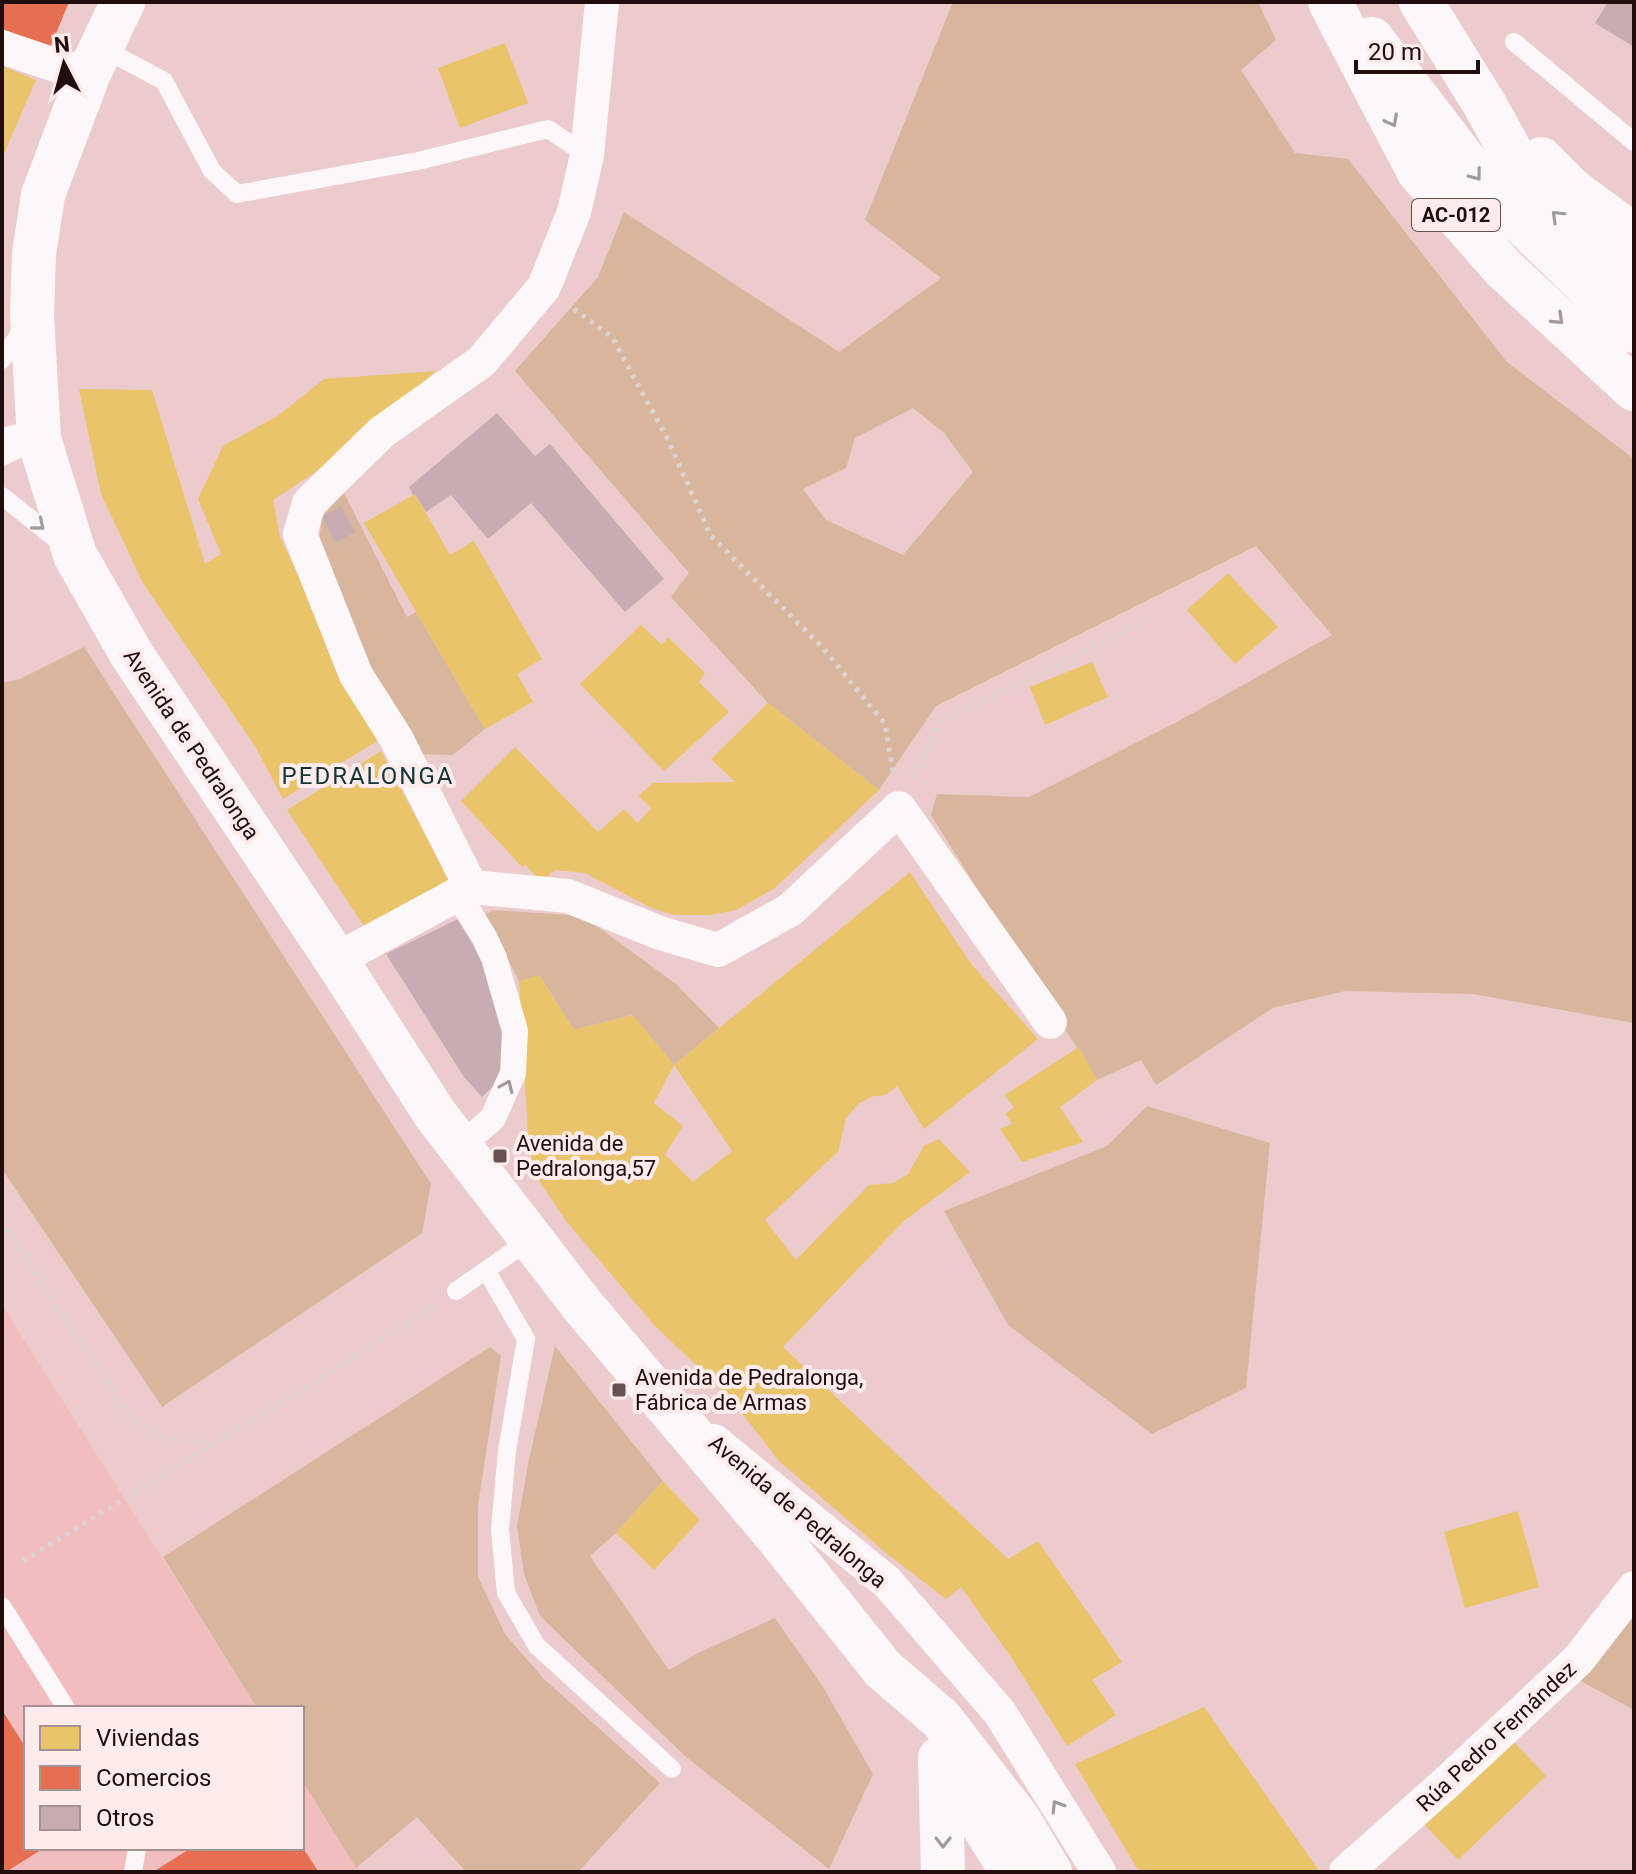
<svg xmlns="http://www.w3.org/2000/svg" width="1636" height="1874" font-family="Roboto,sans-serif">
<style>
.built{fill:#f1bdbf}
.green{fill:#d8b69d;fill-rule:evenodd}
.homes{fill:#e9c46a}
.shops{fill:#e76f51}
.building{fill:#c7acb2}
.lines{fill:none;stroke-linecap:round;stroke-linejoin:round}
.path{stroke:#ddd3d3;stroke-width:5;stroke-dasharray:4 6;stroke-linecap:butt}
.service{stroke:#fcf7f8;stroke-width:18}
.pedestrian{stroke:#fcf7f8;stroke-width:26}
.minor{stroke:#fcf7f8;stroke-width:34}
.tertiary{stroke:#fcf7f8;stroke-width:44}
.primary{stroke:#fcf7f8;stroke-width:44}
.trunk{stroke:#fcf7f8;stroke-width:44}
.oneway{stroke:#a4999a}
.poi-dot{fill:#685051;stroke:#feebeb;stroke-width:3}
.labels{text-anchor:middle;stroke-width:8;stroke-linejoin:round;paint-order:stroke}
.shield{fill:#feebeb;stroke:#635050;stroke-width:2}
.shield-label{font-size:20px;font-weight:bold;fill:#210d0e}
.street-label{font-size:22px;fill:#210d0e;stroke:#feebeb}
.poi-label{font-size:22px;fill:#210d0e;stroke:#feebeb;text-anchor:start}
.neighbourhood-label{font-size:24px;letter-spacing:2px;fill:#123535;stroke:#feebeb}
</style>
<rect width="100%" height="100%" fill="#eccbcd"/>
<path class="built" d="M2 1305 257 1708H26V1848H302V1780L361 1872H2Z"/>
<path class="green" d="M953 2H1258L1276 40 1241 70 1295 153 1348 159 1507 362 1634 459V1023L1473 994 1345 991 1273 1008 1156 1085 1141 1060 1097 1080 931 815 937 794 1029 797 1175 723 1332 635 1256 546 936 706 879 790 768 703 671 597 689 573 515 371 598 277 624 212 839 352 941 278 865 220ZM913 408 944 433 973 472 903 555 826 520 803 489 846 468 855 438Z
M344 493 407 617 416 612 485 729 453 755 414 754 359 649 319 541 322 517Z
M84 647 431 1184 422 1233 162 1407 2 1169V683L20 679Z
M493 910 583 916 676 984 719 1028 674 1065 632 1015 574 1030 540 976 519 981 485 915Z
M1147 1106 1270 1143 1246 1388 1152 1434 1008 1325 944 1211 1107 1146Z
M555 1346 663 1481 616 1533 590 1556 669 1670 700 1652 775 1618 823 1687 873 1774 829 1869 686 1757 540 1616 524 1574 517 1526 529 1459Z
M490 1347 501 1356 478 1505V1577L505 1634 545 1680 660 1783 578 1872H466L417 1817 356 1868 302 1780V1708H257L163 1557Z
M1634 1607V1710L1577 1679Z"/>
<path class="homes" d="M505 43 528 103 460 128 438 68Z
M2 66 36 80 2 158Z
M436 371 320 469 273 500 280 537 377 741 283 799 255 746 143 583 101 494 79 389 152 390 205 564 221 554 198 499 223 446 279 415 324 379Z
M415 494 450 555 474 541 542 659 517 674 533 702 485 729 364 523Z
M1228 573 1278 627 1235 664 1187 610Z
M641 625 662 645 668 637 705 673 699 682 729 712 664 771 580 684Z
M1092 662 1108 697 1045 725 1030 687Z
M768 703 879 790 775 888 736 910 710 915H674L649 907 585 873 555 870 544 879H538L526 865 522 867 461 801 515 747 598 832 624 809 638 823 651 808 638 796 653 783 735 782 711 759Z
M381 751 451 884 364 926 287 810Z
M910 872 972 965 1038 1039 924 1129 897 1086 886 1095 874 1096 859 1103 846 1118 838 1152 765 1220 796 1260 869 1185 893 1183 908 1174 924 1146 939 1139 970 1172 905 1220 783 1347 1008 1559 1038 1541 1122 1662 1092 1680 1116 1715 1067 1746 1011 1657 961 1587 946 1599 886 1553 779 1461 731 1399 654 1325 567 1222 534 1173 528 1135 519 981 539 975 574 1030 633 1015 674 1065 654 1103 683 1126 665 1154 693 1182 732 1151 674 1065Z
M1079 1047 1097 1080 1060 1107 1083 1142 1022 1162 1000 1129 1012 1124 1006 1114 1014 1107 1005 1095Z
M663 1481 700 1520 654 1570 616 1533Z
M1518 1511 1539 1587 1465 1608 1444 1532Z
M1204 1707 1318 1869 1315 1872H1139L1075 1764Z
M1512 1740 1546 1776 1458 1860 1424 1824Z"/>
<path class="shops" d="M2 2H69L50 48 2 29Z
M2 1710 26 1748V1848H44L6 1872H2Z
M191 1848H303L318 1871 153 1872Z"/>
<path class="building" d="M1608 2H1634V47L1595 23Z
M497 413 535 456 550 444 664 579 625 612 531 503 488 539 451 495 426 512 415 494 413 495 409 487Z
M341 506 355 532 336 543 322 517Z
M460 918 486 961 511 1041 497 1082 482 1097 464 1077 386 954Z"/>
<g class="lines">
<path class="path" d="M574 309 612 337 667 438 711 536 823 648 885 724 893 772
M913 777 939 722 1139 625
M284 808 364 758
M2 1221 131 1419 165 1438 213 1444
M23 1561 297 1393 433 1306"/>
<path class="service" d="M1514 42 1634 142
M102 48 164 81 212 171 237 194 418 161 548 129 587 155
M2 360 24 327
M2 437 18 433 39 439
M2 457 39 439
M2 496 62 544
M486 1270 526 1339 507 1451 500 1530 506 1593 537 1646 672 1769
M456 1291 531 1239
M2 1606 66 1708
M133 1872 137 1848"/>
<path class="pedestrian" d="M458 895 484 937 494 958 515 1031 513 1073 493 1118 461 1146"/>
<path class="minor" d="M2 47 55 65 89 73
M471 887 396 738 356 675 300 534 309 503 382 432 482 361 544 287 574 212 587 155 602 2
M336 960 471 887 568 896 660 933 718 950 790 910 899 808 1050 1022
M714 1441 887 1582 1000 1713 1099 1872
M1346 1872 1446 1783 1578 1660 1634 1588"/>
<path class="tertiary" d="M123 2 89 73 43 195 34 254 32 315 39 439 75 555 132 655 336 960 435 1114 582 1305 775 1534 883 1669"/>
<path class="primary" d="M1330 2 1419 172 1503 268 1634 389
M1421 2 1485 105 1533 192 1634 289
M1372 39 1486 188 1634 331
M1541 159 1572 190 1634 236"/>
<path class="trunk" d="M883 1669 941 1719 1019 1820 1050 1872
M940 1758 943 1872
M950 1772 1012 1872"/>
</g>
<defs><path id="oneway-chevron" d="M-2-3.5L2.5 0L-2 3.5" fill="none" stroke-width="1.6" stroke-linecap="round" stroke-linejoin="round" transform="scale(2)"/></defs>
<g class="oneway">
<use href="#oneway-chevron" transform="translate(1392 121) rotate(62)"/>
<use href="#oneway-chevron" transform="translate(1476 175) rotate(53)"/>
<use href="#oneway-chevron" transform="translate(1557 216) rotate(-136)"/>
<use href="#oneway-chevron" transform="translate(1558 319) rotate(43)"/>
<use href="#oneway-chevron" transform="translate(39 525) rotate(40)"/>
<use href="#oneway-chevron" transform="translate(507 1086) rotate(-66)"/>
<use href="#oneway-chevron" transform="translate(1057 1806) rotate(-122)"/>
<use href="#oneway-chevron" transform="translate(943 1842) rotate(90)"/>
</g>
<g class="poi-dot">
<rect x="492" y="1148" width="16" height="16" rx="4"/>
<rect x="611" y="1382" width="16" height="16" rx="4"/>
</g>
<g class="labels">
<rect class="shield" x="1412" y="199" width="88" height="32" rx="6"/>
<g class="shield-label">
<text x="1456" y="222">AC-012</text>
</g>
<g class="street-label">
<text transform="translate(192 744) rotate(56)" y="8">Avenida de Pedralonga</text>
<text transform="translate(798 1511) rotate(40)" y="8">Avenida de Pedralonga</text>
<text transform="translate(1496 1736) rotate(-43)" y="8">Rúa Pedro Fernández</text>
</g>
<g class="poi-label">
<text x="516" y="1151">Avenida de<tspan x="516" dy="25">Pedralonga,57</tspan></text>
<text x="635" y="1385">Avenida de Pedralonga,<tspan x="635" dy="25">Fábrica de Armas</tspan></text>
</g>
<g class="neighbourhood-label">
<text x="368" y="784">PEDRALONGA</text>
</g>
</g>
<rect width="1636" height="1874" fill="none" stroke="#210d0e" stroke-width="8"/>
<rect x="24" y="1706" width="280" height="144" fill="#feebeb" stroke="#a69293" stroke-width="2"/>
<rect x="40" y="1726" width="40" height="24" fill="#e9c46a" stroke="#a69293" stroke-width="2"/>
<text x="96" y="1746" font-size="24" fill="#210d0e">Viviendas</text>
<rect x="40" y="1766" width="40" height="24" fill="#e76f51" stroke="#a69293" stroke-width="2"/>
<text x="96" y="1786" font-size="24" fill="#210d0e">Comercios</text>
<rect x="40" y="1806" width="40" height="24" fill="#c7acb2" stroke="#a69293" stroke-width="2"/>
<text x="96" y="1826" font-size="24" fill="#210d0e">Otros</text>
<g transform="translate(64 64) rotate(354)" stroke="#feebeb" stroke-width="6" paint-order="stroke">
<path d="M0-6L14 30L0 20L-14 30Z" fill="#210d0e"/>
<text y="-12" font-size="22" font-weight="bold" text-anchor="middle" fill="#210d0e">N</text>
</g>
<path d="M1356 60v12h122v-12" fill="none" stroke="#210d0e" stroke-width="4"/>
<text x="1368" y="60" font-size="24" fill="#210d0e" stroke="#feebeb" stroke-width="6" paint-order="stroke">20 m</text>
</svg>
